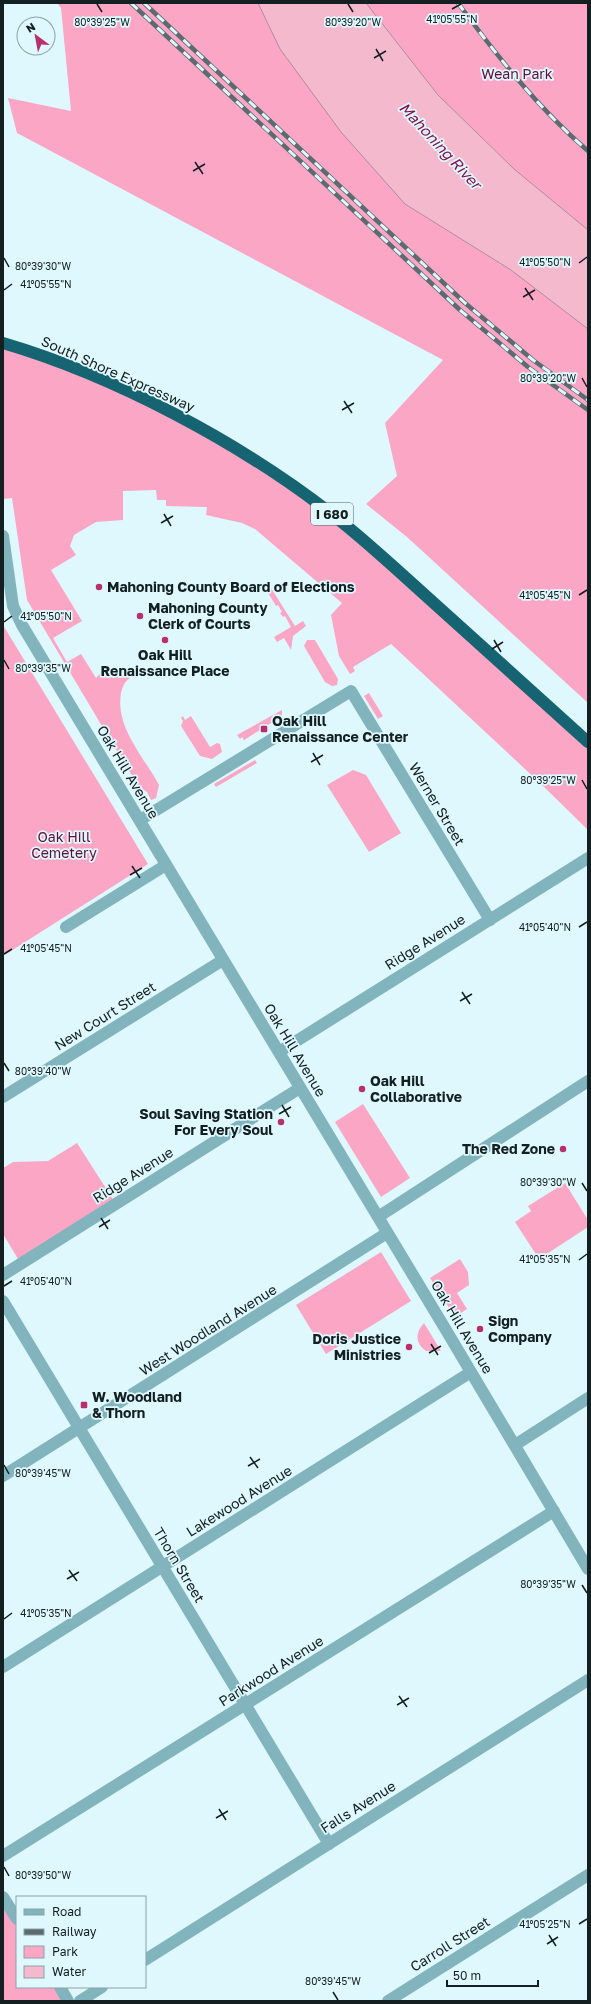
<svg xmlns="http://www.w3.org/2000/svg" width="591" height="2004" font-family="'Golos Text',sans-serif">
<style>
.green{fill:#fba6c4}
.water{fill:#f4b9cd;stroke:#b08b99}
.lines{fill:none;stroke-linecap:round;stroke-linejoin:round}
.minor{stroke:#82b4be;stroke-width:12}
.highway{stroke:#166371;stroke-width:12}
.rail-casing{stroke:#5b6b6f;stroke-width:4.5}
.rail{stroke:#dff8fe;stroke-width:3;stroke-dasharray:9;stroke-linecap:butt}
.ticks{fill:none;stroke:#131f21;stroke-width:1.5}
.poi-dot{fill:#b72f6f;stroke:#dff8fe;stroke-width:1.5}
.labels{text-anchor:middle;stroke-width:3.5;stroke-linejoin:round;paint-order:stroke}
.shield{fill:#dff8fe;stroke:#506063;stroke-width:1}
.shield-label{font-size:13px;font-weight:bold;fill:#131f21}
.park-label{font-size:14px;fill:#630e38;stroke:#dff8fe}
.street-label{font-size:14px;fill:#131f21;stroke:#dff8fe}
.poi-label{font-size:14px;font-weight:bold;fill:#131f21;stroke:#dff8fe;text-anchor:start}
.water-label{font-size:15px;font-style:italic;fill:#84144c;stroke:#dff8fe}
.ticks-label{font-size:10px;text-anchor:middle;fill:#131f21;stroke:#dff8fe;stroke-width:3.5;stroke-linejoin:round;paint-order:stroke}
</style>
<rect width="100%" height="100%" fill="#dff8fe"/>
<path class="green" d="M57 3H258L280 49 405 204 511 270 588 329V703L407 537 366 504 397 476 385 423 443 360 17 133 8 98 71 111 61 8Z
M366 3H588V230L514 169 438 95Z
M3 343 135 395 296 487 563 720 588 748V830L540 783 391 644 353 667 355 671 350 674 339 656 331 615 342 603 255 529 242 523 206 515 207 507 166 506V500H157L156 490 123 491V520L96 522 74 535 70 546 76 555 51 570 82 621 53 638 67 662 81 654 96 678 108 665 113 675 122 669 130 678C124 682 123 686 121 693 115 727 144 757 159 785L156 798 151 800 147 792 139 787 112 743 27 600 12 498 3 499Z
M271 588 295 626 303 621 306 626 293 636 291 650 284 638 277 642 274 637 291 627 285 616 283 617 280 613 282 612 278 605 276 606 267 591Z
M3 625 148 864 3 956Z
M307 640H315L338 679 337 685 332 686 325 682 304 646Z
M369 693 383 716 378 719 364 696Z
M282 710V716L244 740 242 737 240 739 237 735Z
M183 716 185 720 191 716 210 747 217 743 220 744 222 752 212 759 200 756 181 726 183 721 181 718Z
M255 760 257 763 216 787 214 784Z
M353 770 366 775 401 833 369 852 327 785Z
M363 1104 410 1178 381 1197 335 1122Z
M77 1143 116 1204 21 1264 3 1234V1168L13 1162 48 1161Z
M565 1183 588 1220V1227L539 1259 515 1222 531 1211 528 1206Z
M381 1252 411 1301 326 1354 296 1305Z
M460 1259 468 1272 469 1285 457 1293 467 1309 455 1317 430 1278Z
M424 1323 441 1351H426C415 1343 415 1333 424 1323Z
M3 1897 17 1919V1987H60L68 2001H3Z"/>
<path class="water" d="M258 3H366L438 95 514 169 588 230V329L511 270 405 204 341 132 280 49Z"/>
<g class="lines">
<path class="minor" d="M3 536 13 606 22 625 446 1330 588 1569
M140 820 351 691 490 920
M66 927 166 865
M279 1052 588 858
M3 1097 223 960
M378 1217 588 1081
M3 1275 300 1088
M3 1301 329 1844
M515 1445 588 1398
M3 1476 387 1233
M3 1667 471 1372
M3 1856 554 1511
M3 1897 17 1919
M145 1960 588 1680
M60 1987 68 2001
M80 2001 102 1987
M388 2001 588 1875"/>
<path class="highway" d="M3 343C115 376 241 443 333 515 365 540 395 568 425 595 480 644 534 693 588 742"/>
<g class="rail-casing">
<path id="rail" d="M131 3 460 310 528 367 588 410
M144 3 465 303 533 360 588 400
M458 3C497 56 538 108 588 151"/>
</g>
<use href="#rail" class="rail"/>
</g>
<path class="ticks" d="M97 4 102 12M348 4 353 12M452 9 461 4M376 49 383 61M374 58 386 51M195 162 203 174M193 171 205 164M4 258 9 267M579 263 587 257M525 288 533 300M4 290 12 284M523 297 535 290M582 378 587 387M344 401 352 413M342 410 354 403M164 514 171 526M161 523 173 516M579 595 587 590M4 622 12 616M494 640 501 652M492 649 503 642M4 660 9 669M313 753 320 765M311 762 323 755M582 780 587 789M132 866 140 878M130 875 142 868M579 927 587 922M4 954 12 949M462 992 470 1004M460 1001 472 994M4 1063 9 1071M282 1105 289 1117M279 1114 291 1107M582 1183 587 1191M101 1218 108 1229M99 1227 110 1220M579 1260 587 1254M4 1286 12 1281M431 1344 438 1355M429 1353 441 1346M250 1457 258 1468M4 1465 9 1474M248 1466 260 1459M69 1570 77 1581M67 1579 79 1572M582 1585 587 1593M4 1619 12 1613M399 1696 407 1707M397 1705 409 1698M219 1809 226 1820M216 1818 228 1811M4 1867 9 1876M579 1924 587 1919M549 1935 556 1946M547 1944 558 1937M333 1992 338 2000"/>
<g class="poi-dot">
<circle cx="99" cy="587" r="4"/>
<circle cx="140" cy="616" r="4"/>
<circle cx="165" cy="640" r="4"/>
<rect x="260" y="725" width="8" height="8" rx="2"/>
<circle cx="362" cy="1089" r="4"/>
<circle cx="281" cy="1122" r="4"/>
<circle cx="563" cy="1149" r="4"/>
<circle cx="480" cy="1329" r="4"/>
<circle cx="409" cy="1347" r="4"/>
<rect x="80" y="1401" width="8" height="8" rx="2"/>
</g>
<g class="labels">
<rect class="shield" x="311" y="503" width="42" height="22" rx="3"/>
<g class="shield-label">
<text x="332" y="519">I 680</text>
</g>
<g class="park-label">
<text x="517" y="79">Wean Park</text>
<text x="64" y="842">Oak Hill<tspan x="64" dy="16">Cemetery</tspan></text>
</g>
<g class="street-label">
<text transform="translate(118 374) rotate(24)" y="5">South Shore Expressway</text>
<text transform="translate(128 772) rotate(59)" y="5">Oak Hill Avenue</text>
<text transform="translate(437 804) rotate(59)" y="5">Werner Street</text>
<text transform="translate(425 942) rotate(-32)" y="5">Ridge Avenue</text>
<text transform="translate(105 1016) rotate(-32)" y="5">New Court Street</text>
<text transform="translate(295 1050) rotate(59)" y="5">Oak Hill Avenue</text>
<text transform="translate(133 1175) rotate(-32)" y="5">Ridge Avenue</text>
<text transform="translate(462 1327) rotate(59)" y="5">Oak Hill Avenue</text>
<text transform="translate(208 1330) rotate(-32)" y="5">West Woodland Avenue</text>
<text transform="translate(239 1501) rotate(-32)" y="5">Lakewood Avenue</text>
<text transform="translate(179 1565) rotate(59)" y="5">Thorn Street</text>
<text transform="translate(271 1671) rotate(-32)" y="5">Parkwood Avenue</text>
<text transform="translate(358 1807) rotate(-32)" y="5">Falls Avenue</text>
<text transform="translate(450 1944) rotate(-32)" y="5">Carroll Street</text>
</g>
<g class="poi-label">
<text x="107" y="592">Mahoning County Board of Elections</text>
<text x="148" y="613">Mahoning County<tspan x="148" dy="16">Clerk of Courts</tspan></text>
<text x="165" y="660" text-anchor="middle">Oak Hill<tspan x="165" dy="16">Renaissance Place</tspan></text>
<text x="272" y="726">Oak Hill<tspan x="272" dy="16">Renaissance Center</tspan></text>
<text x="370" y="1086">Oak Hill<tspan x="370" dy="16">Collaborative</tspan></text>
<text x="273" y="1119" text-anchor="end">Soul Saving Station<tspan x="273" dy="16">For Every Soul</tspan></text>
<text x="555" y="1154" text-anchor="end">The Red Zone</text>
<text x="488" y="1326">Sign<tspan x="488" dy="16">Company</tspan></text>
<text x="401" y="1344" text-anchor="end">Doris Justice<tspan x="401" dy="16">Ministries</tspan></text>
<text x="92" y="1402">W. Woodland<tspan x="92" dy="16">&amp; Thorn</tspan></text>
</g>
<g class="water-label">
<text transform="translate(440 146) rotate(47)" y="5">Mahoning River</text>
</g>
</g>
<g class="ticks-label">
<text x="452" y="23">41°05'55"N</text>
<text x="102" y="26">80°39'25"W</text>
<text x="353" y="26">80°39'20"W</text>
<text x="545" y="266">41°05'50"N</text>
<text x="43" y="270">80°39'30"W</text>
<text x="46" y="288">41°05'55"N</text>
<text x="548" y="382">80°39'20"W</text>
<text x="545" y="599">41°05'45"N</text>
<text x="46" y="620">41°05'50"N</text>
<text x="43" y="672">80°39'35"W</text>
<text x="548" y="784">80°39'25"W</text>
<text x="545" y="931">41°05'40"N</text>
<text x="46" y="952">41°05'45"N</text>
<text x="43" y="1075">80°39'40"W</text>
<text x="548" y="1186">80°39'30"W</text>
<text x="545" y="1263">41°05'35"N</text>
<text x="46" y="1285">41°05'40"N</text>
<text x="43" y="1477">80°39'45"W</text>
<text x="548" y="1588">80°39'35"W</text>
<text x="46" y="1617">41°05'35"N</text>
<text x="43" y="1879">80°39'50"W</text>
<text x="545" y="1928">41°05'25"N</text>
<text x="333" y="1985">80°39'45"W</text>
</g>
<rect width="591" height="2004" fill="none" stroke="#131f21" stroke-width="8"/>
<rect x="16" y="1896" width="130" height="92" fill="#dff8fe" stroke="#8da1a6"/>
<rect x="24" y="1909" width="20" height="6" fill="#82b4be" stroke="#8da1a6"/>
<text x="52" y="1916" font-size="12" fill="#131f21">Road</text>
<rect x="24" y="1929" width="20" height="6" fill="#5b6b6f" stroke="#8da1a6"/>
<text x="52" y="1936" font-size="12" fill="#131f21">Railway</text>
<rect x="24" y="1946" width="20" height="12" fill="#fba6c4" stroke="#8da1a6"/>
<text x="52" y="1956" font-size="12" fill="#131f21">Park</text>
<rect x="24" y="1966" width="20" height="12" fill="#f4b9cd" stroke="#8da1a6"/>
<text x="52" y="1976" font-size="12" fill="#131f21">Water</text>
<g transform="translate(36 36) rotate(328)"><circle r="19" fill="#dff8fe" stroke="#8da1a6"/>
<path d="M0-3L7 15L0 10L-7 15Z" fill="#b72f6f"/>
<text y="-6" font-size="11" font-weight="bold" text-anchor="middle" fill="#131f21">N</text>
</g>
<path d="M447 1980v6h91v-6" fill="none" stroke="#131f21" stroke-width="2"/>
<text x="453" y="1980" font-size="12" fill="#131f21" stroke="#dff8fe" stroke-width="3" paint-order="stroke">50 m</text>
</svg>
